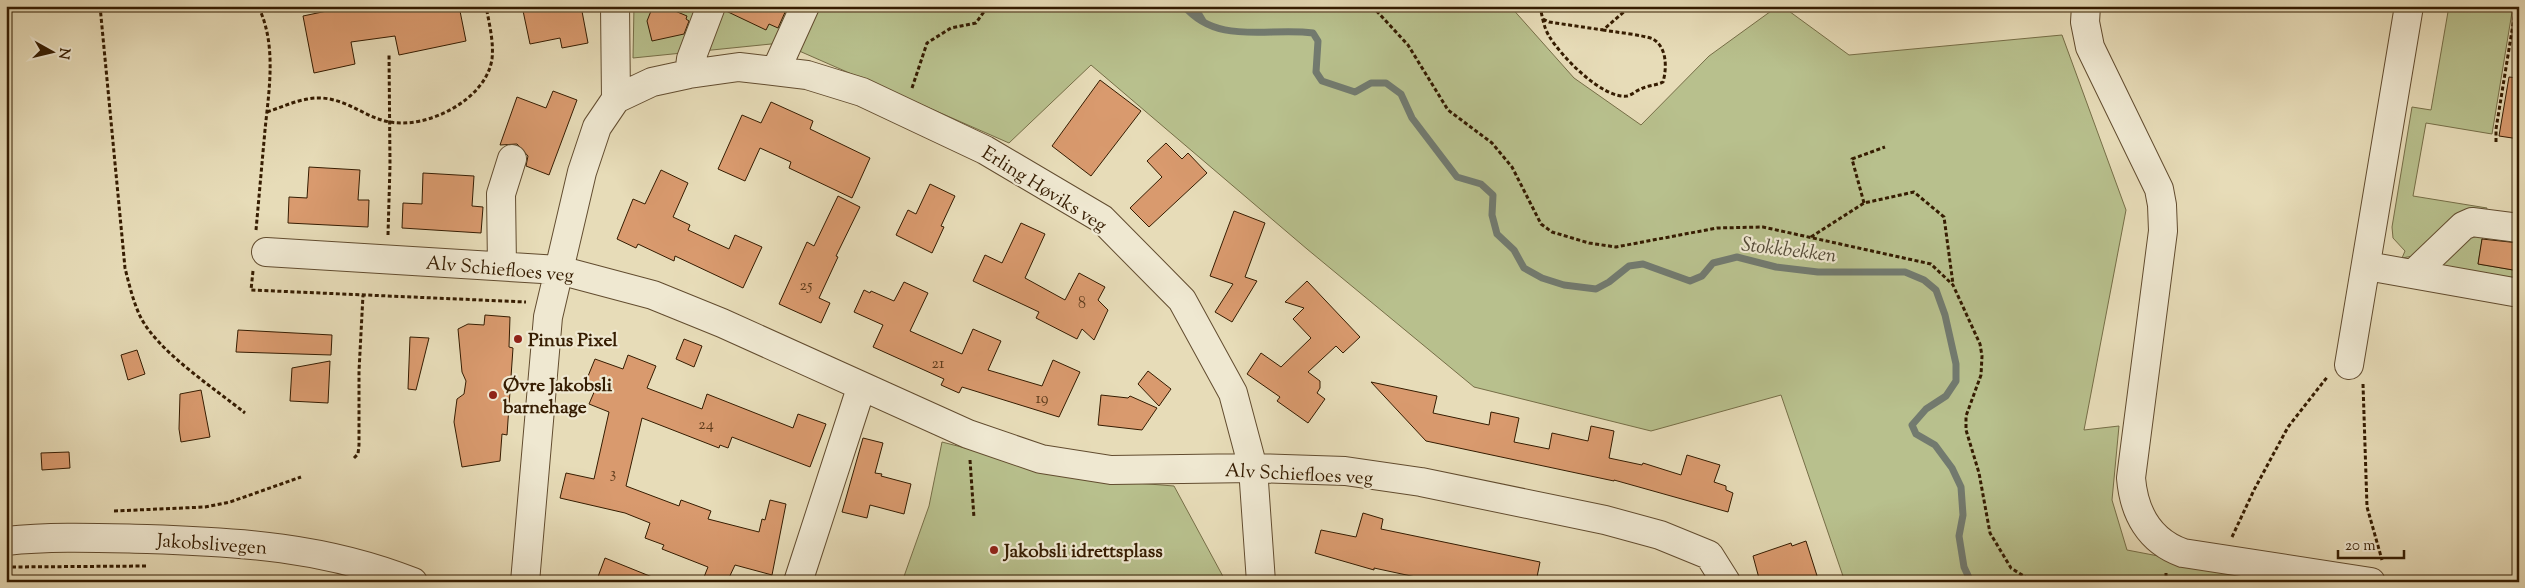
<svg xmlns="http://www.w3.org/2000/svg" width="2525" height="588" font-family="'Sorts Mill Goudy',serif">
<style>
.green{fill:#b8c08d;stroke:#766e47}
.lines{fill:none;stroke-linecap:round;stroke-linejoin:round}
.stream{stroke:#727a6f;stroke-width:7}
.building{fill:#d99a6e;stroke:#351c01}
.minor-casing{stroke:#624c2f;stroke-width:30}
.path{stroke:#351c01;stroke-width:3;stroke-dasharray:4 2.5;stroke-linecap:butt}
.minor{stroke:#efe8d1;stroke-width:28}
.poi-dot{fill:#8f2418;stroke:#efe8d1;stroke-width:2}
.labels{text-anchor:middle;stroke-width:4.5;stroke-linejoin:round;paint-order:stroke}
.number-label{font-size:16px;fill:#5e3c1c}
.street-label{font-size:19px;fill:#351c01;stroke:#efe8d1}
.poi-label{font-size:19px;font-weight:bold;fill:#351c01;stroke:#efe8d1;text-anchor:start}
.water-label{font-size:20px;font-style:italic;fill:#544b38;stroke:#efe8d1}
</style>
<rect width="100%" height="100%" fill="#e7dcb8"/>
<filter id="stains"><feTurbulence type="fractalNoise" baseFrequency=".004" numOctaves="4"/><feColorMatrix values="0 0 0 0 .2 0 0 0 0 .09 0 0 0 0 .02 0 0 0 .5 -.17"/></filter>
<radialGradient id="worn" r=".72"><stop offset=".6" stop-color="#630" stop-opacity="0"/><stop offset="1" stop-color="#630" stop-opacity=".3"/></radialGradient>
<path class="green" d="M634 6H1510L1574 78 1641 125 1709 56 1778 6H1782L1849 55 2062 35 2126 210 2084 430 2119 426 2112 500 2127 550 2294 582H1845L1781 395 1651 431 1474 387 1307 249 1091 65 1009 143 781 43 633 58Z
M2449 6H2513L2492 134 2426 123 2413 196 2487 208 2486 213 2413 256 2402 258 2405 251 2393 238 2392 227 2412 107 2431 110Z
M2471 234H2483L2478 264 2519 271V284L2445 269 2443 262Z
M942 442 1085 479 1174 486 1226 582H902L929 506Z"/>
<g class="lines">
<path class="stream" d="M1184 6C1218 46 1268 27 1313 33L1318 41 1316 72 1322 81 1355 92 1371 83H1386L1401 94 1412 118 1457 177 1481 184 1493 195 1492 215 1497 234 1514 250 1524 268 1542 278 1564 285 1596 289 1609 282 1629 266 1643 264 1690 281 1702 276 1713 263 1737 257 1776 267 1818 272H1905L1924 280 1936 290 1945 315 1956 364V381L1946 396 1926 409 1912 425 1916 434 1935 445 1952 468 1961 487 1963 515 1959 536 1964 567 1971 582
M1194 6 1203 21"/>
</g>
<path class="building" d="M351 6H459L466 41 399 55 395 36 351 42 355 64 314 73 303 16Z
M522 6H581L588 43 562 48 560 38 530 44Z
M653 6H663L687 16 686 19 689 21 684 34 652 41 647 21Z
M726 6H779L786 10 778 28 769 24 766 30 726 11Z
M2509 77 2519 78V139L2499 136Z
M1100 80 1141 111 1091 176 1052 146Z
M553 91 577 100 549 175 526 166 528 156 517 144 500 145 517 97 546 108Z
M771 102 813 121 810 129 870 158 852 198 789 168 791 162 760 148 745 181 718 169 742 115 761 123Z
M1166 143 1182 159 1188 153 1207 173 1149 227 1130 208 1162 177 1147 161Z
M309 167 360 170 358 200H369L368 227 288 223 289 197 307 198Z
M661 170 688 183 673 217 690 225 688 230 729 249 735 235 762 247 743 288 675 256 674 261 638 244 636 248 617 239 633 199 645 204Z
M423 173 474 176 472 206 483 207 481 233 402 228 403 203 422 204Z
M930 184 955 196 941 226 944 227 932 253 896 235 908 210 916 214Z
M838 196 860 207 836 256 838 257 819 298 830 303 821 323 779 304 807 242 814 246Z
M1234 211 1265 223 1245 277 1257 281 1232 322 1215 312 1233 284 1210 276Z
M1021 223 1045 234 1025 278 1065 300 1079 273 1105 287 1098 300 1108 310 1094 340 1082 329 1077 339 1036 318 1039 312 973 281 985 255 1002 263Z
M2482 239 2519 243V271L2478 264Z
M1307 281 1360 337 1343 353 1336 346 1308 372 1320 381V388L1317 393 1325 399 1308 423 1277 401 1280 397 1247 374 1261 353 1281 367 1311 338 1293 319 1304 308 1285 302Z
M904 282 928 293 910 331 962 354 973 329 1001 341 988 370 1042 386 1053 360 1080 372 1059 417 962 387 959 393 941 385 944 379 873 347 883 325 854 312 864 290 870 293 871 291 894 301Z
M485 315 510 317 509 347 513 348 507 435 502 434 500 461 462 467 454 422 457 399 464 394 466 381 462 372 458 329 468 324 484 325Z
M238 330 332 335 331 355 236 352Z
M410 337 429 338 416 390 408 389Z
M684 339 702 346 694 367 676 359Z
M137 350 145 374 128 380 121 355Z
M628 355 656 366 647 388 702 409 707 394 793 428 798 414 826 424 810 467 732 437 728 448 720 445 719 448 642 418 626 486 679 506 681 500 711 511 708 519 759 532 762 519 765 520 770 500 786 504 772 575 735 565 727 582H702L708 567 662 549 664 545 645 538 650 523 625 513 560 498 566 473 594 479 609 412 589 404 595 390 584 386 595 359 623 369Z
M330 361 328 403 290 401 292 368Z
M1148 371 1171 389 1159 406 1138 384Z
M1371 382 1437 396 1433 413 1489 425 1491 412 1519 418 1514 442 1549 449 1552 433 1588 441 1591 426 1614 431 1609 458 1642 465 1643 463 1681 475 1687 455 1720 465 1714 482 1726 486V490L1733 493 1728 512 1614 480V481L1426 441Z
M201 390 210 437 181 442 179 429 180 394Z
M1101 395 1128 398 1130 396 1157 408 1142 430 1098 425Z
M863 438 883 443 875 473 882 474 881 476 911 484 904 514 870 505 867 518 842 512Z
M69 452 70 468 42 470 41 453Z
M1363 513 1383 519 1381 529 1540 562 1536 582H1439L1374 568V570L1315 553 1321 530 1356 537Z
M1806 541 1819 582H1760L1753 556 1791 543 1792 546Z
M605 558 662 581V582H596Z"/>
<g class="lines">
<g class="minor-casing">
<path id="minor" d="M615 6 616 99
M2086 6 2085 22 2090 47 2159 189 2162 205 2163 231 2131 478C2134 513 2149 541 2183 553L2371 582
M776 70 805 6
M689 74 691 59 711 6
M616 99 652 82 689 74 739 67 807 75 862 92 985 150 1102 219 1182 300 1233 393 1253 468 1261 582
M266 252 559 270 653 295 722 323 968 434 1041 459 1111 470 1253 468 1345 471 1421 482 1605 520 1660 535 1709 555 1726 582
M502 266 501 194 512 159
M2367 266 2519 293
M2414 273 2463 226 2472 222 2519 228
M2349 365 2409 6
M6 541C53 536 100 538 147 539 240 542 325 547 413 582
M525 582 548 317 582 172 597 127 616 99
M798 582 861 388"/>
</g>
<path class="path" d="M100 6 125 268C129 284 133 301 140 316 157 351 214 388 245 413
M1372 6 1408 45 1448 110 1492 143 1512 167 1541 224 1552 232 1589 243 1616 247 1717 228 1763 227 1931 264 1953 285 1980 344 1982 356 1981 375 1966 416V430L1979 473 1990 533 2011 568 2033 582
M1540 6C1542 16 1544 28 1549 36 1561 56 1602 99 1627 96 1632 95 1637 90 1641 89 1648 85 1655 86 1663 82 1667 68 1667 47 1653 39 1644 35 1614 32 1603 30
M1543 19 1549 22 1603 30 1626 10 1627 6
M912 88 927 43 951 28 976 23 988 6
M267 112C285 106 303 97 322 98 349 100 366 118 390 122 427 129 486 100 492 59 494 42 489 23 486 6
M2496 142V129L2516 6
M1864 203 1852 159 1885 147
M256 230C259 197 262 163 265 130 269 90 277 44 258 6
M388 235 390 165 389 53
M1811 237 1864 203 1914 192 1944 217 1953 284
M253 271 251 290 526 302
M2363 384 2367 507 2382 560
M354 458 358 454 359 445V371L363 295
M970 460 974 518
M114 511 205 507 230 502 301 477
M2232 537 2254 490 2288 427 2328 376
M12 567 146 566
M2166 573V582"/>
<use href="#minor" class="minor"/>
</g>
<g class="poi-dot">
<circle cx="518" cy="339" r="5"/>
<circle cx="493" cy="395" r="5"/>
<circle cx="994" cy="550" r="5"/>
</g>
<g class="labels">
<g class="number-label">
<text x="806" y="290">25</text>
<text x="1082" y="308">8</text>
<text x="938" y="368">21</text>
<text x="1042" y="403">19</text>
<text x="706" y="429">24</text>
<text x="613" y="478">3</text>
</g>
<g class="street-label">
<text transform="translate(1045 188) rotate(32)" y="7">Erling Høviks veg</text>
<text transform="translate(500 268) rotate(5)" y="7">Alv Schiefloes veg</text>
<text transform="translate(1299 473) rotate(3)" y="7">Alv Schiefloes veg</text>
<text transform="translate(212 543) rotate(4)" y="7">Jakobslivegen</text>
</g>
<g class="poi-label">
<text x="528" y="346">Pinus Pixel</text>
<text x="503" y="391">Øvre Jakobsli<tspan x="503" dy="22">barnehage</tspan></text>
<text x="1004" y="557">Jakobsli idrettsplass</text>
</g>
<g class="water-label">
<text transform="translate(1789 249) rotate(7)" y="7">Stokkbekken</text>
</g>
</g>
<rect width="2525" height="588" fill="none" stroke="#e7dcb8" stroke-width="25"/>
<rect x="8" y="8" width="2510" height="573" fill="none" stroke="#351c01" stroke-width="2.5"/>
<rect x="12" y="12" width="2500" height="563" fill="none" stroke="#351c01"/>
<g transform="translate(52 52) rotate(98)" stroke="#efe8d1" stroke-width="4" paint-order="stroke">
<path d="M0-4L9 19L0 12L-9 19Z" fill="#351c01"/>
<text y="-8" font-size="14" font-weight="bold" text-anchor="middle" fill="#351c01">N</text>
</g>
<path d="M2338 550v8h66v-8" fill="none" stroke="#351c01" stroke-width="2.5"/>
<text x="2345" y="550" font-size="15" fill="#351c01" stroke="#efe8d1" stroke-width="4" paint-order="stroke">20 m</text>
<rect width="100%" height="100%" filter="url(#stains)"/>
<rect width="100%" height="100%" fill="url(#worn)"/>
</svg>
